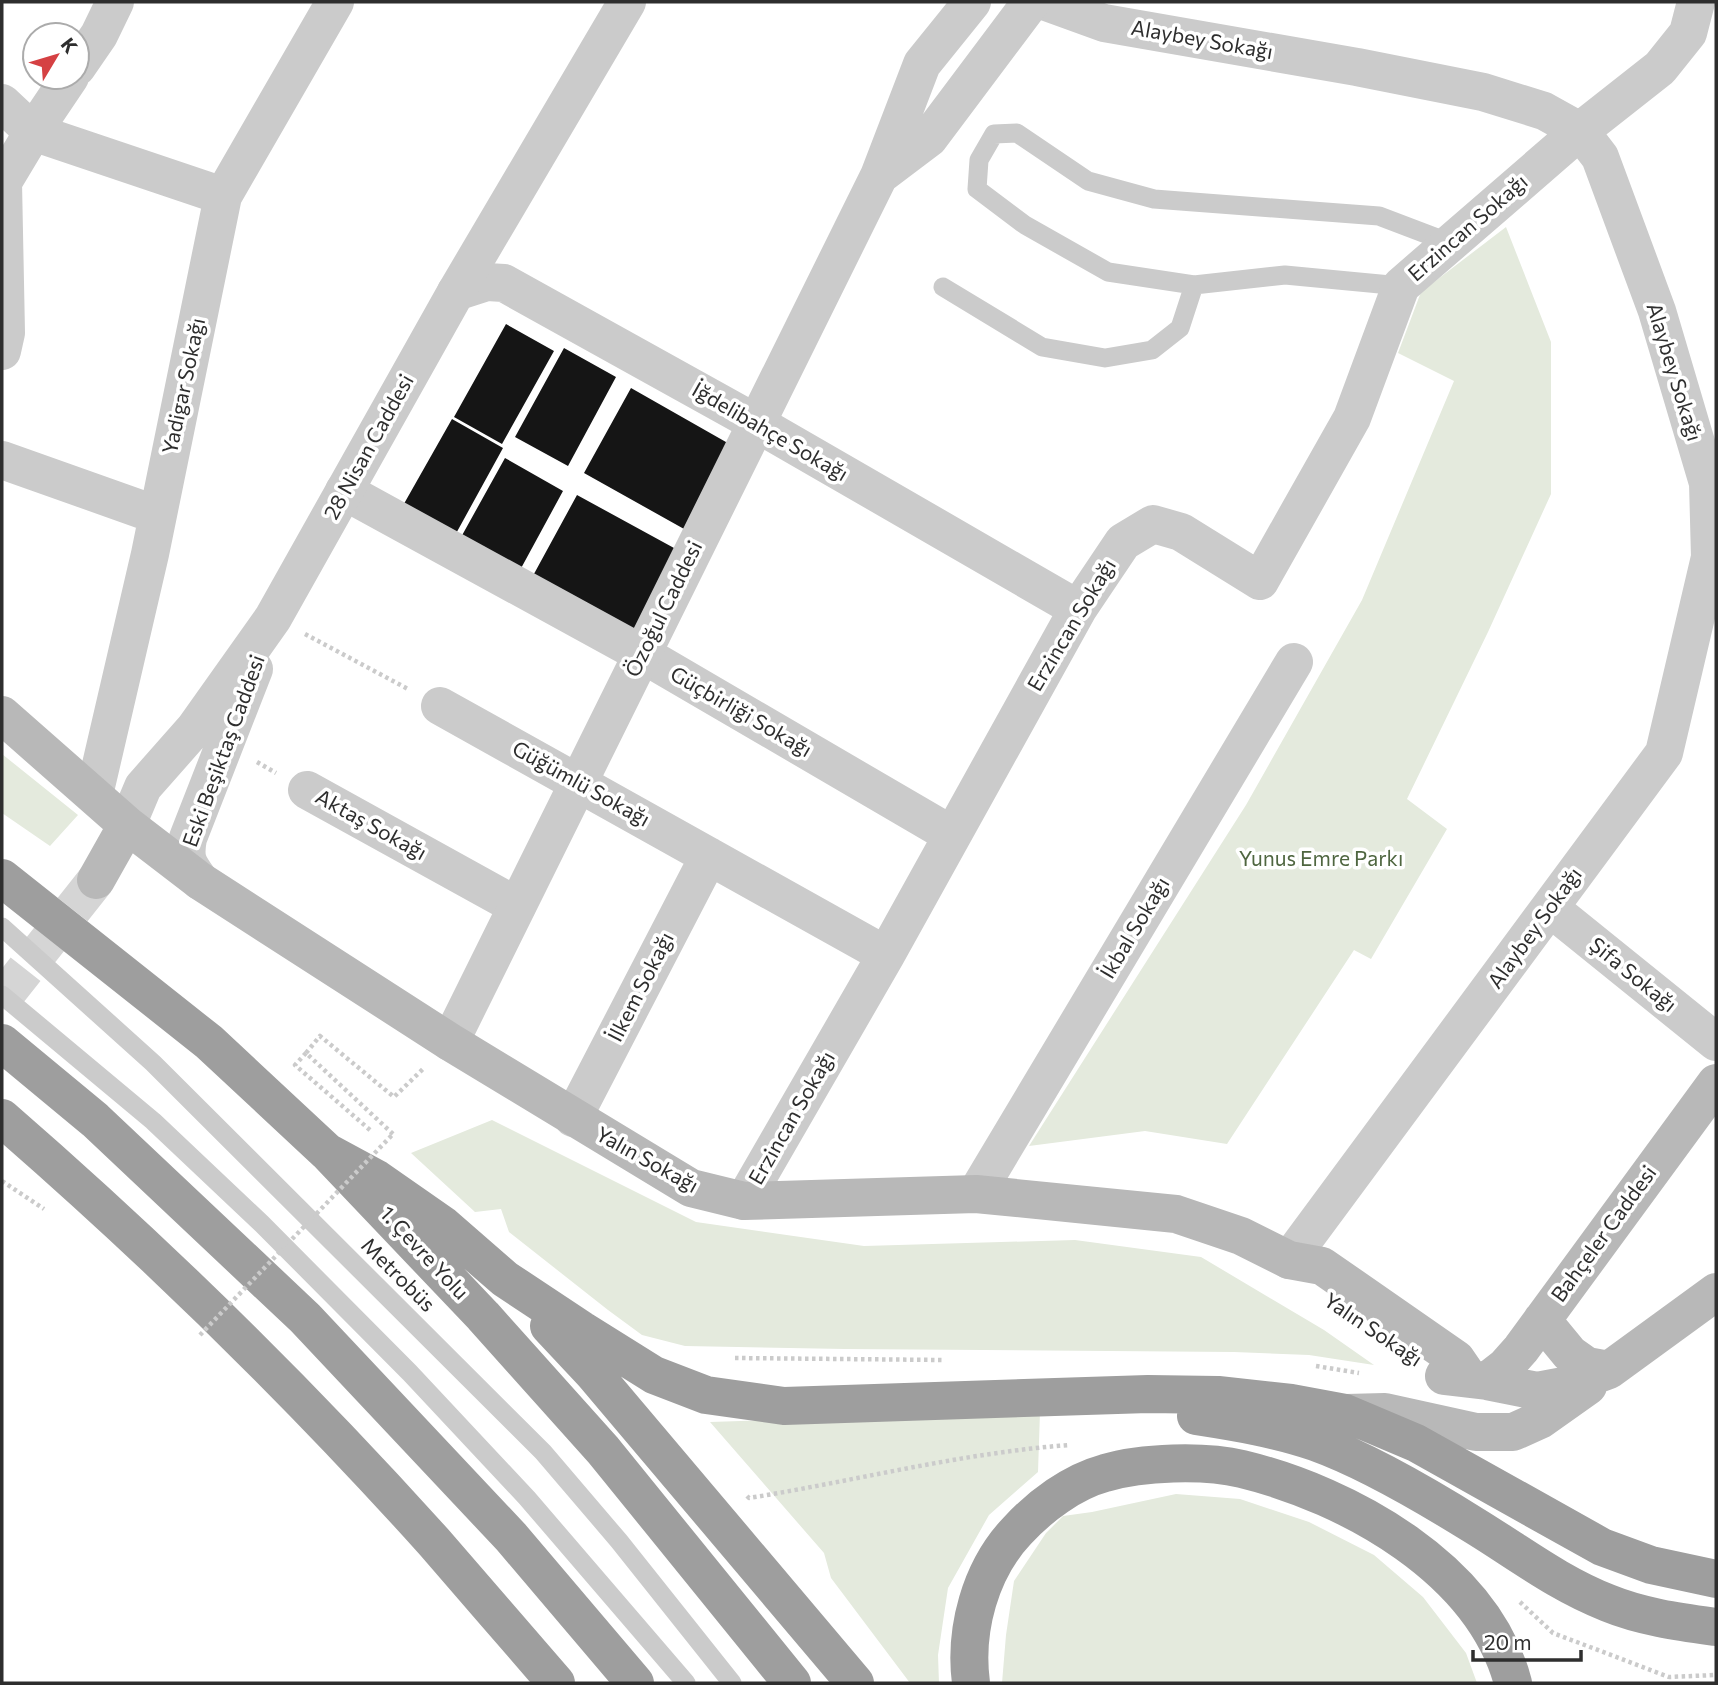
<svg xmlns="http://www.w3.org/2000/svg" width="1718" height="1685" font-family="Commissioner,sans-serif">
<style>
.green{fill:#e4eadd}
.building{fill:#151515}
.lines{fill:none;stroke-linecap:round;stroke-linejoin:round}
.secondary-tunnel{stroke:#d5d5d5;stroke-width:38;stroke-dasharray:38 19;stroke-linecap:butt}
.path{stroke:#cbcbcb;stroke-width:4.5;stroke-dasharray:3.5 3.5;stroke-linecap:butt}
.service{stroke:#cbcbcb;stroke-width:19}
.minor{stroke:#cbcbcb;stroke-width:38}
.tertiary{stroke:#cbcbcb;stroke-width:38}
.secondary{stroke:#b8b8b8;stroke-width:38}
.trunk{stroke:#9e9e9e;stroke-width:38}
.path-bridge{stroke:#cbcbcb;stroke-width:4.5;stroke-dasharray:3.5 3.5;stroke-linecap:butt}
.labels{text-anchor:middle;stroke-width:7;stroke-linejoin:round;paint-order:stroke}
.street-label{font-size:21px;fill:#2e2e2e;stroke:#fff}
.park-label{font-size:21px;fill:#4f6640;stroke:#fff}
</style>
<rect width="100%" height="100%" fill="#fff"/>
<path class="green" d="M1506 227 1551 342V494L1488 632 1407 799 1447 829 1371 959 1354 950 1227 1144 1145 1131 1029 1146 1246 805 1362 600 1454 381 1398 353 1421 292Z
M2 754 78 815 50 846 2 813Z
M492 1120 696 1222 864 1246 1075 1240 1201 1257 1324 1330 1374 1365 1309 1355 1234 1352 845 1349 685 1346 642 1335 608 1310 509 1232 501 1209 475 1212 411 1153Z
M1040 1412 1038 1472 989 1515 948 1588 938 1655 939 1683H910L831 1578 824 1553 710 1422Z
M1176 1494 1240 1499 1309 1522 1374 1555 1423 1597 1466 1653 1477 1683H1002L1006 1635 1014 1581 1046 1533 1063 1516 1092 1512Z"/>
<path class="building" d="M506 324 554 351 502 444 454 417Z
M564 348 616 377 568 466 515 437Z
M631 388 740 450 693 534 584 473Z
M452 419 503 448 453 539 401 509Z
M505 458 563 491 519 572 460 539Z
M577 495 685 554 637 642 529 583Z"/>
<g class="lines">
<path class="secondary-tunnel" d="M2 999 96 880"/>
<path class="path" d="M305 634 408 689
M257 762 276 773
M306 1053 295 1065 370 1130
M393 1134 306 1053 320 1036 394 1097 424 1068
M2 1181 44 1209
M735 1358 944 1360
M1316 1366 1359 1373
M747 1496 749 1498C855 1481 961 1453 1069 1445
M1520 1602 1553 1633 1669 1677 1716 1675"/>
<path class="service" d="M1401 286 1285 275 1194 285 1108 272 1025 225 977 189 979 160 994 134 1017 133 1088 181 1154 199 1379 216 1450 243
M943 287 1042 347 1105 358 1152 350 1180 328 1194 285
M2 927 153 1063 543 1452 619 1541 732 1683
M2 995 153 1121 262 1224 410 1373 527 1498 686 1683"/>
<path class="minor" d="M1046 2 1104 23 1357 67 1483 92 1544 111 1580 131 1600 157 1657 311 1708 483 1710 557 1664 753 1289 1260
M77 67 99 35 115 2
M70 77 33 132 223 196
M2 103 33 132 3 182 6 333 2 351
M456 292 487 282 504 283 756 423 1078 609
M2 460 157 515
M344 491 642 654 952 835
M440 706 886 955
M307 790 517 906
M94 795 150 554 223 196 335 2
M1550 908 1716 1042
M573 1118 709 856
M976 1194 1294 662
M744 1201 886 955 1078 609 1123 542 1153 524 1181 532 1260 581 1352 418 1401 286 1580 131 1660 68 1688 33 1696 2"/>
<path class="tertiary" d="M880 175 929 138 1031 2
M127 825 143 787 195 728 273 618 456 292 627 2
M200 881C188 864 184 860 188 838L254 669
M450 1042 879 176 922 64 972 2"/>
<path class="secondary" d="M2 715 127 825 200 881 450 1042 691 1188 744 1201 976 1194 1176 1214 1241 1236 1289 1260 1322 1266 1456 1359 1469 1378
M96 880 127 825
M1542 1320 1570 1354 1587 1366 1609 1370
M1444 1376 1487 1381 1537 1391 1569 1385 1609 1370 1716 1292
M1487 1381 1505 1367 1521 1349 1716 1083
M1346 1413 1385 1412 1476 1432H1513L1540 1420 1588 1386"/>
<path class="trunk" d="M2 878 209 1042 327 1152 483 1316 603 1450 792 1683
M2 1043 95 1120 305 1318 511 1537 635 1683
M2 1118C154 1250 299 1392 434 1542 475 1589 515 1636 556 1683
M327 1152 377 1179 443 1225 505 1279 582 1330 654 1375 706 1395 784 1406 1148 1394 1218 1395 1291 1403 1345 1413 1416 1443 1602 1547 1651 1565 1716 1579
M549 1326 593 1373 855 1683
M1196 1416C1235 1422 1277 1429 1315 1442 1368 1461 1427 1496 1475 1526 1519 1553 1559 1584 1608 1603 1642 1617 1680 1622 1716 1627
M971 1683C964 1630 980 1570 1017 1531 1040 1506 1072 1482 1105 1473 1142 1462 1204 1460 1242 1469 1349 1495 1483 1569 1513 1683"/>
<path class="path-bridge" d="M200 1335 393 1134"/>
</g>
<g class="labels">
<g class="street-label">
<text transform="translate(1202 40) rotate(10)" y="7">Alaybey Sokağı</text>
<text transform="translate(1468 228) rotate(-41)" y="7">Erzincan Sokağı</text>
<text transform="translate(1674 372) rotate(73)" y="7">Alaybey Sokağı</text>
<text transform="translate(184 386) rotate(-78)" y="7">Yadigar Sokağı</text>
<text transform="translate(770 432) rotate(30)" y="7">İğdelibahçe Sokağı</text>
<text transform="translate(369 447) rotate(-61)" y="7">28 Nisan Caddesi</text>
<text transform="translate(664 609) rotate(-64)" y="7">Özoğul Caddesi</text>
<text transform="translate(1072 625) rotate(-59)" y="7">Erzincan Sokağı</text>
<text transform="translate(741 712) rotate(30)" y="7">Güçbirliği Sokağı</text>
<text transform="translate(224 751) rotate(-70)" y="7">Eski Beşiktaş Caddesi</text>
<text transform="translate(581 784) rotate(29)" y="7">Güğümlü Sokağı</text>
<text transform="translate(371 825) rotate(29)" y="7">Aktaş Sokağı</text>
<text transform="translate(1135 928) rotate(-59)" y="7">İkbal Sokağı</text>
<text transform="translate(1535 928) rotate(-54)" y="7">Alaybey Sokağı</text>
<text transform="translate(1633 975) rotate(39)" y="7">Şifa Sokağı</text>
<text transform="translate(641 987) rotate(-63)" y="7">İlkem Sokağı</text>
<text transform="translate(792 1118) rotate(-60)" y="7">Erzincan Sokağı</text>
<text transform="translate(647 1160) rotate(29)" y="7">Yalın Sokağı</text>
<text transform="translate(1604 1234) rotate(-54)" y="7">Bahçeler Caddesi</text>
<text transform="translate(424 1253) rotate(47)" y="7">1. Çevre Yolu</text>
<text transform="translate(398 1275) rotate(45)" y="7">Metrobüs</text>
<text transform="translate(1373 1330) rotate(34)" y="7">Yalın Sokağı</text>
</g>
<g class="park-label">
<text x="1321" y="866">Yunus Emre Parkı</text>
</g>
</g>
<rect width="1718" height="1685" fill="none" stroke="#2e2e2e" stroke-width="7"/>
<g transform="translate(56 56) rotate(52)"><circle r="33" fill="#ffffff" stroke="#ababab" stroke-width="2"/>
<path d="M0-5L12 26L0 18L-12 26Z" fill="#d54143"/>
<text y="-10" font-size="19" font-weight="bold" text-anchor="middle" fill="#2e2e2e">K</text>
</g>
<path d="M1473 1650v10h108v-10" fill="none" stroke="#2e2e2e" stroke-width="3.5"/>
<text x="1484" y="1650" font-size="21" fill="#2e2e2e" stroke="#ffffff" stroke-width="5" paint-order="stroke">20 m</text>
</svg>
